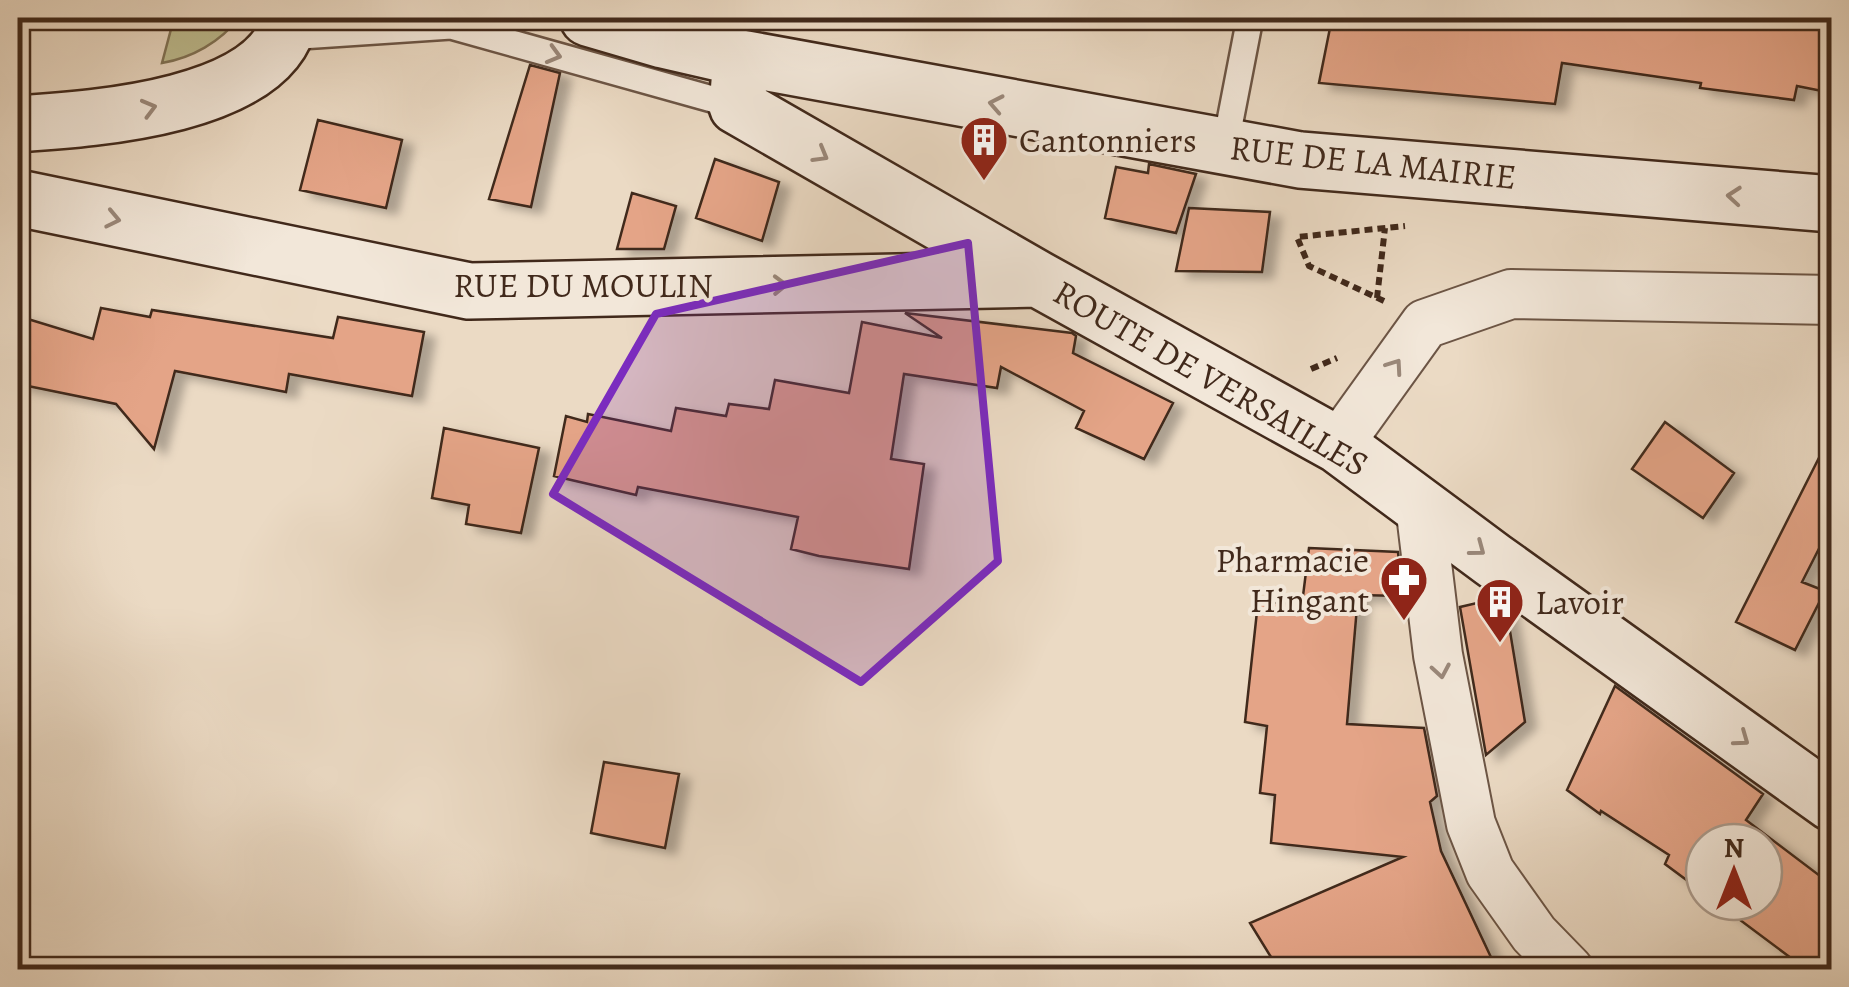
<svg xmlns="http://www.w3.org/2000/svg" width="1849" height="987" font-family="Alegreya,serif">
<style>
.green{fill:#bebd90;stroke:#807356;stroke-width:2.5}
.building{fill:#e4a487;stroke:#41291b;stroke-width:2.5;filter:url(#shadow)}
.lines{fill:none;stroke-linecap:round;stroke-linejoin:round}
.lane-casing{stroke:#6c5545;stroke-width:30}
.street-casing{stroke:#6c5545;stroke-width:52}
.secondary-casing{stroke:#41291b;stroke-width:60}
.path{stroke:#41291b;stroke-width:6;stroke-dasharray:8 5;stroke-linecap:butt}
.lane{stroke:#f2e7d9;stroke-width:25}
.street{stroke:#f2e7d9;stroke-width:48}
.secondary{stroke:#f2e7d9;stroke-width:55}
.oneway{stroke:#9a887a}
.marked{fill:#7b2cbf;fill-opacity:0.2;stroke:#7b2cbf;stroke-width:8;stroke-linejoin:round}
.labels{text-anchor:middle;stroke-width:8;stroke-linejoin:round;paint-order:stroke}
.poi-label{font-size:35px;fill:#41291b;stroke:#f2e7d9;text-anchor:start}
.street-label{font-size:35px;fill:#41291b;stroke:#f2e7d9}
</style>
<defs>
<filter id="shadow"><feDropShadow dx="11" dy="6" stdDeviation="5" flood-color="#0004"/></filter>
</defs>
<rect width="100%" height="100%" fill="#ebdac4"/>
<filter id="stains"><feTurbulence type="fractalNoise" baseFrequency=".002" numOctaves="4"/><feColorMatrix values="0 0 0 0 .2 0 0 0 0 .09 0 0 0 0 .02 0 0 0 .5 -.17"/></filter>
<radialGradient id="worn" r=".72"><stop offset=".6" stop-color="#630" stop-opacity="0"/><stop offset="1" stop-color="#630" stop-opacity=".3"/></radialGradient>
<path class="green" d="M174 18H239C220 42 192 58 162 63Z"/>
<path class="building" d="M1332 18H1812L1811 23 1832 27V93L1797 86 1794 100 1700 88 1701 83 1562 63 1555 104 1319 83Z
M530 65 560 73 531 207 489 199Z
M318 120 402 140 386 208 300 190Z
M715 159 779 182 762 241 696 218Z
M1149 164 1196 174 1176 233 1105 218 1116 167 1148 173Z
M632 193 676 206 664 249H617Z
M1189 208 1270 212 1262 272 1176 271Z
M101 308 150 317 152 310 333 338 338 317 424 332 412 396 289 374 286 392 175 371 154 449 116 404 18 384V316L93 339Z
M905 313 1072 333 1076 336 1073 353 1173 403 1144 459 1076 428 1084 411 1001 367 997 388 904 374 891 459 924 464 909 569 819 556 791 549 798 517 638 487 636 495 554 476 566 416 587 422 588 414 671 431 676 408 726 416 729 404 769 409 775 380 849 393 862 322 942 338Z
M1665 422 1734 473 1703 518 1632 469Z
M444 428 539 448 521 533 466 524 469 505 432 498Z
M1832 432V523L1802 582 1825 591 1795 650 1736 622Z
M1309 548 1398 552 1402 596 1358 595 1347 724 1424 728 1437 796 1430 802 1441 851 1497 970H1279L1250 923 1403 857 1271 843 1275 795 1260 793 1267 726 1245 722 1258 602 1302 604Z
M1494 599 1506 607 1525 722 1486 755 1460 607Z
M1615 686 1763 794 1746 820 1832 885V970H1807L1716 902H1764V842H1704V893L1665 864 1669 855 1601 811 1600 814 1567 790Z
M604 762 679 774 665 848 591 833Z"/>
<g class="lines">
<g class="lane-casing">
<path id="lane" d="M286 37 451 26 737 106
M1225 147 1250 18"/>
</g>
<g class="street-casing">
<path id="street" d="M1338 445 1425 324 1511 294 1832 300
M1420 505 1438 655 1471 824 1490 872 1534 934 1569 970"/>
</g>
<g class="secondary-casing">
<path id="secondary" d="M588 18 663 40 741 58 1300 160 1832 204
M741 58 737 106 1038 279 1338 445 1493 560 1832 803
M18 124C91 119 272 108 290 18
M18 198 469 291 1038 279"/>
</g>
<path class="path" d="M1377 298 1385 228
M1384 301 1309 266 1297 237 1405 226
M1311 369 1337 358"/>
<use href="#lane" class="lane"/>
<use href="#street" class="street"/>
<use href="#secondary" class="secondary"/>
</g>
<defs><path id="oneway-chevron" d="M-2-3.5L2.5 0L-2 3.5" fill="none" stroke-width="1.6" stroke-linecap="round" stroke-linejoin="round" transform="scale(2.5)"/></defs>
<g class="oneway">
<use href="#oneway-chevron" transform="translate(554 55) rotate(16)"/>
<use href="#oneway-chevron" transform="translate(996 104) rotate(-169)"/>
<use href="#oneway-chevron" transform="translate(149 108) rotate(-15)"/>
<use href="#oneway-chevron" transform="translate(821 155) rotate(30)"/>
<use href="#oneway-chevron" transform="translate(1734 196) rotate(-175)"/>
<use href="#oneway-chevron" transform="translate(113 219) rotate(12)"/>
<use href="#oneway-chevron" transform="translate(780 285) rotate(-1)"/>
<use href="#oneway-chevron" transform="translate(1395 366) rotate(-55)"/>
<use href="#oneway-chevron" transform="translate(1478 549) rotate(37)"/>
<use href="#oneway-chevron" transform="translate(1441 671) rotate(80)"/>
<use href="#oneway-chevron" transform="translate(1742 739) rotate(36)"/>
</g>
<path class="marked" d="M968 243 998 561 861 682 553 494 656 314Z"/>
<defs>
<g id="building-pin" transform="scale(2.5)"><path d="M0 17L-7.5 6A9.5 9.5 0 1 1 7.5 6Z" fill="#8f2418" stroke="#f2e7d9"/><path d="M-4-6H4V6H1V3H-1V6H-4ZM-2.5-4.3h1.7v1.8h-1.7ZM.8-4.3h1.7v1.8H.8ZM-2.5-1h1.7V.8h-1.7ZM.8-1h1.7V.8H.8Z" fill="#fff"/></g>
<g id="pharmacy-pin" transform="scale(2.5)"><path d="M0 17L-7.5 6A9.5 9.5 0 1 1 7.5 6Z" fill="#8f2418" stroke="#f2e7d9"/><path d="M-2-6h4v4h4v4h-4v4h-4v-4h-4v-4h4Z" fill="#fff"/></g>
</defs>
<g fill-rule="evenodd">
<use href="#building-pin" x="984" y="140"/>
<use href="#pharmacy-pin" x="1404" y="580"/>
<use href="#building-pin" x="1500" y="602"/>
</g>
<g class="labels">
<g class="poi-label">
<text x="1019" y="152">Cantonniers</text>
<text x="1369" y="572" text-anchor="end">Pharmacie<tspan x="1369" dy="40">Hingant</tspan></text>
<text x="1535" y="614">Lavoir</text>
</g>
<g class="street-label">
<text transform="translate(1373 162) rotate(6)" y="12">RUE DE LA MAIRIE</text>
<text x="583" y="297">RUE DU MOULIN</text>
<text transform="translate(1211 378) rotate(30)" y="12">ROUTE DE VERSAILLES</text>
</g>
</g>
<rect width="1849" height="987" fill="none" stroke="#ebdac4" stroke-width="60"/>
<rect x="20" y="20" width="1809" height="947" fill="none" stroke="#41291b" stroke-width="5"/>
<rect x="30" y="30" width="1789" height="927" fill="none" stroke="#41291b" stroke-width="2.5"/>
<g transform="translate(1734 872)"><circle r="48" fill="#f2e7d9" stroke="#ab9b8d" stroke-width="2.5"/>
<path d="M0-8L18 38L0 25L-18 38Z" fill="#8f2418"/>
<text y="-15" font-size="28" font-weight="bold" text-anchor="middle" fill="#41291b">N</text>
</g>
<rect width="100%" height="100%" filter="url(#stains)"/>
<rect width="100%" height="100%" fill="url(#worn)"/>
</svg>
